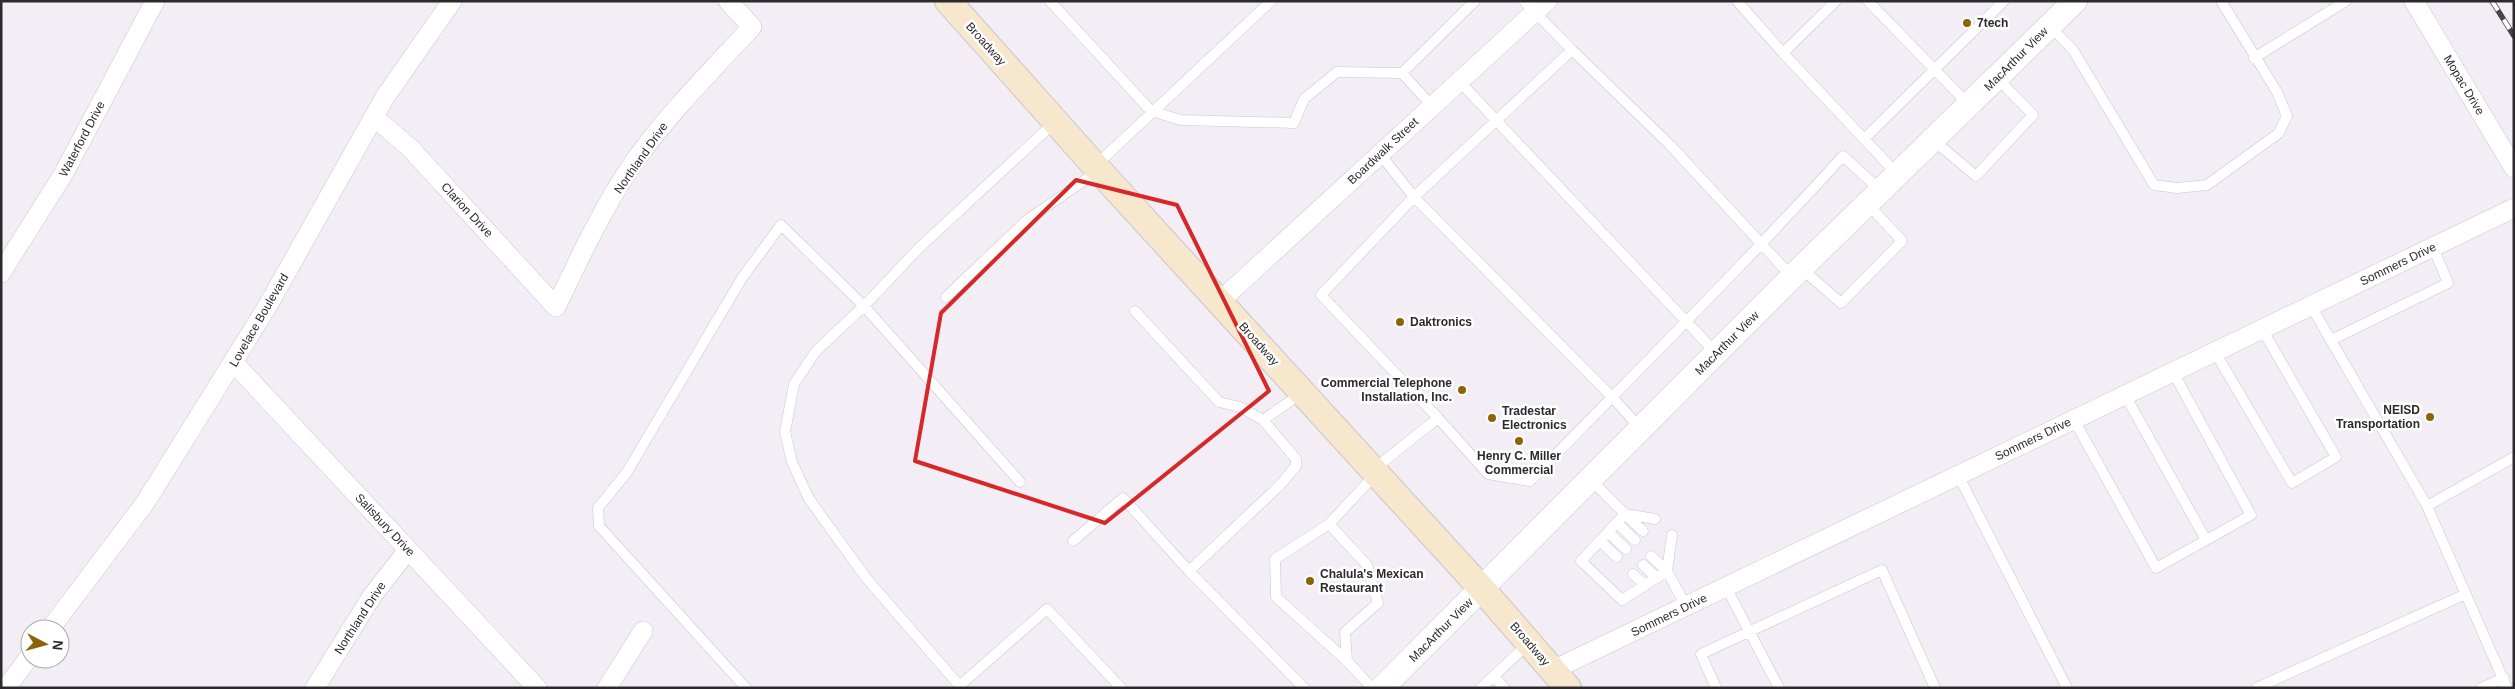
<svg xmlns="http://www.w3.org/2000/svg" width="2515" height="689" font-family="Arial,sans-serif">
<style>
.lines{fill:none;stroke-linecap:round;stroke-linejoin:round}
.service-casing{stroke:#cbc5cd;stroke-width:11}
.minor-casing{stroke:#cbc5cd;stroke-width:20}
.tertiary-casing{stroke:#cbc5cd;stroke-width:25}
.secondary-casing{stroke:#cbc5cd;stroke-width:28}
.service{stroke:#fff;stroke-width:10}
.minor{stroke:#fff;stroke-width:19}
.tertiary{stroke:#fff;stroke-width:24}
.secondary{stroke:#f6e7cd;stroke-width:26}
.rail-casing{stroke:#484548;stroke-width:5.5}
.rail{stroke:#fff;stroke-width:4;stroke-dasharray:11;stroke-linecap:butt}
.marked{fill:none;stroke:#d62828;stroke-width:4;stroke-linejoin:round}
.poi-dot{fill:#8c6405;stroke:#fff;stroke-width:2}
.labels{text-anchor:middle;stroke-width:5;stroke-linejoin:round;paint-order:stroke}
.poi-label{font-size:12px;font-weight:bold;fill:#2c2a2c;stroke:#fff;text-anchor:start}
.street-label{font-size:12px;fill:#2c2a2c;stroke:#fff}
</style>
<rect width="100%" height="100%" fill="#f3edf5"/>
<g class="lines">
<g class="service-casing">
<path id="service" d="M1050 1 1151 111 1181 120 1294 123 1304 99 1337 72 1402 73
M1737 1 1783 53
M1836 1 1783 53 1898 175
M1868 1 1969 105
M2050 26 2073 50 2154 185 2177 188 2207 185 2279 133 2287 116 2277 92 2221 1
M1572 50 1670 145 1792 277
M2254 58 2346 1
M1459 81 1716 353
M1432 106 1402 73 1475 1
M1864 139 2004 1
M1933 140 1976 176 2033 115 1997 78
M1380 154 1414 197 1612 397 1641 429
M1095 166 1271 1
M1802 269 1841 303 1902 241 1868 204
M946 297 1027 220 1098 171
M2311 306 2427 506
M1135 311 1219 402 1240 407 1263 420 1302 393
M2331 340 2448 283 2433 247
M2215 352 2292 483 2336 457 2262 329
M2125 395 2206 540
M1438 418 1321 295 1414 197 1572 50 1524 1
M2074 420 2156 568 2251 515 2173 372
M1373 470 1438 418 1488 474 1530 481C1635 373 1742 267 1843 156L1880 190
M1958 475 2067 688
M1591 480 1625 514 1581 561 1622 600 1667 571 1686 606
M1625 514 1655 519
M1626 515 1643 531
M1617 523 1635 540
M1329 524 1275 559 1276 597 1347 661
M1608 532 1626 549
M1073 541 1123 498 1189 571 1280 485 1296 466V459L1263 420
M1600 541 1617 557
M1651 556 1667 571
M1643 565 1657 578
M1189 571 1304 688
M1667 571 1672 535
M1633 574 1645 585
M1726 587 1779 688
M1494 676 1504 688
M958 684 867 579 809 499 792 462 785 432 794 384 816 351 864 306 919 248 1055 122
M746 688 599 526 598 508 627 472 742 278 781 225 864 306 1020 482
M957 688 1047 609 1121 688
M1372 688 1347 661 1345 632 1378 603 1367 565 1329 524 1375 475
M1481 688 1528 644
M1716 688 1701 654 1882 570 1935 688
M2256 688 2466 594
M2481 688 2504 678
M2507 688 2427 506 2514 457"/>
</g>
<g class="minor-casing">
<path id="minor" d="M2414 1 2514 168
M374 117 410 148 556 307C580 257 603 207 634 162 669 113 711 71 752 27L728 1
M1 273 64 173 155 1
M1220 301 1547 1
M234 363 537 688
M50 629 145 503 267 307 385 97 452 1
M1553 670 2514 208
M6 688 30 656
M315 688 372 596 408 550
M607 688 643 631"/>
</g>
<g class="tertiary-casing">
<path id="tertiary" d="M1382 688 1792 277 2075 1"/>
</g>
<g class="secondary-casing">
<path id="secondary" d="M948 1 1095 166 1482 589 1568 688"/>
</g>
<use href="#service" class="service"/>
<use href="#minor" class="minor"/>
<use href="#tertiary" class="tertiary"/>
<use href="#secondary" class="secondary"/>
<g class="rail-casing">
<path id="rail" d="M2492 1 2514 36"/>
</g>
<use href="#rail" class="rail"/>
</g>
<path class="marked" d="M1076 180 1177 205 1269 391 1105 523 915 461 941 313Z"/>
<g class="poi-dot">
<circle cx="1967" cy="23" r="5"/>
<circle cx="1400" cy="322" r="5"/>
<circle cx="1462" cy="390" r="5"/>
<circle cx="2430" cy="417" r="5"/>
<circle cx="1492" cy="418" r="5"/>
<circle cx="1519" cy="441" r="5"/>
<circle cx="1310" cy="581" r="5"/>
</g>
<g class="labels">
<g class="poi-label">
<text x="1977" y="27">7tech</text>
<text x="1410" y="326">Daktronics</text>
<text x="1452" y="387" text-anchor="end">Commercial Telephone<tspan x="1452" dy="14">Installation, Inc.</tspan></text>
<text x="2420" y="414" text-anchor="end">NEISD<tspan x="2420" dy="14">Transportation</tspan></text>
<text x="1502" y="415">Tradestar<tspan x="1502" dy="14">Electronics</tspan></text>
<text x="1519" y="460" text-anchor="middle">Henry C. Miller<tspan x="1519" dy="14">Commercial</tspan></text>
<text x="1320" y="578">Chalula's Mexican<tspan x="1320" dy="14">Restaurant</tspan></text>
</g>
<g class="street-label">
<text transform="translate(986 44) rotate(48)" y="4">Broadway</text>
<text transform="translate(2016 59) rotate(-45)" y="4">MacArthur View</text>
<text transform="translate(2464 85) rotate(59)" y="4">Mopac Drive</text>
<text transform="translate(82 139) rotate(-62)" y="4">Waterford Drive</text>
<text transform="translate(1383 151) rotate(-43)" y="4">Boardwalk Street</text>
<text transform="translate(641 158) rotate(-55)" y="4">Northland Drive</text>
<text transform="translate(467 210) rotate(47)" y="4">Clarion Drive</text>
<text transform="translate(2398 264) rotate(-26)" y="4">Sommers Drive</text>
<text transform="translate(259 320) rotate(-60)" y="4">Lovelace Boulevard</text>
<text transform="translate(1727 343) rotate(-45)" y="4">MacArthur View</text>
<text transform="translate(1259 344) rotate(48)" y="4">Broadway</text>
<text transform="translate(2033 439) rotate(-26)" y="4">Sommers Drive</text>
<text transform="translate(385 525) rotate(47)" y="4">Salisbury Drive</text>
<text transform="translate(1669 615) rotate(-26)" y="4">Sommers Drive</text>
<text transform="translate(360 618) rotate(-57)" y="4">Northland Drive</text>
<text transform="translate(1441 630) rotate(-45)" y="4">MacArthur View</text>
<text transform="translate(1530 644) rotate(49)" y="4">Broadway</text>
</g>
</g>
<rect width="2515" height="689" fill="none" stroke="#2c2a2c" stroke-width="5"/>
<g transform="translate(45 644) rotate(96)"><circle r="24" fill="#ffffff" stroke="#abaaab"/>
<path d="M0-4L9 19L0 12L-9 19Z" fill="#8c6405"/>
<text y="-8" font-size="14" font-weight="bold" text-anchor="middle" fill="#2c2a2c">N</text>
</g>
</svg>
